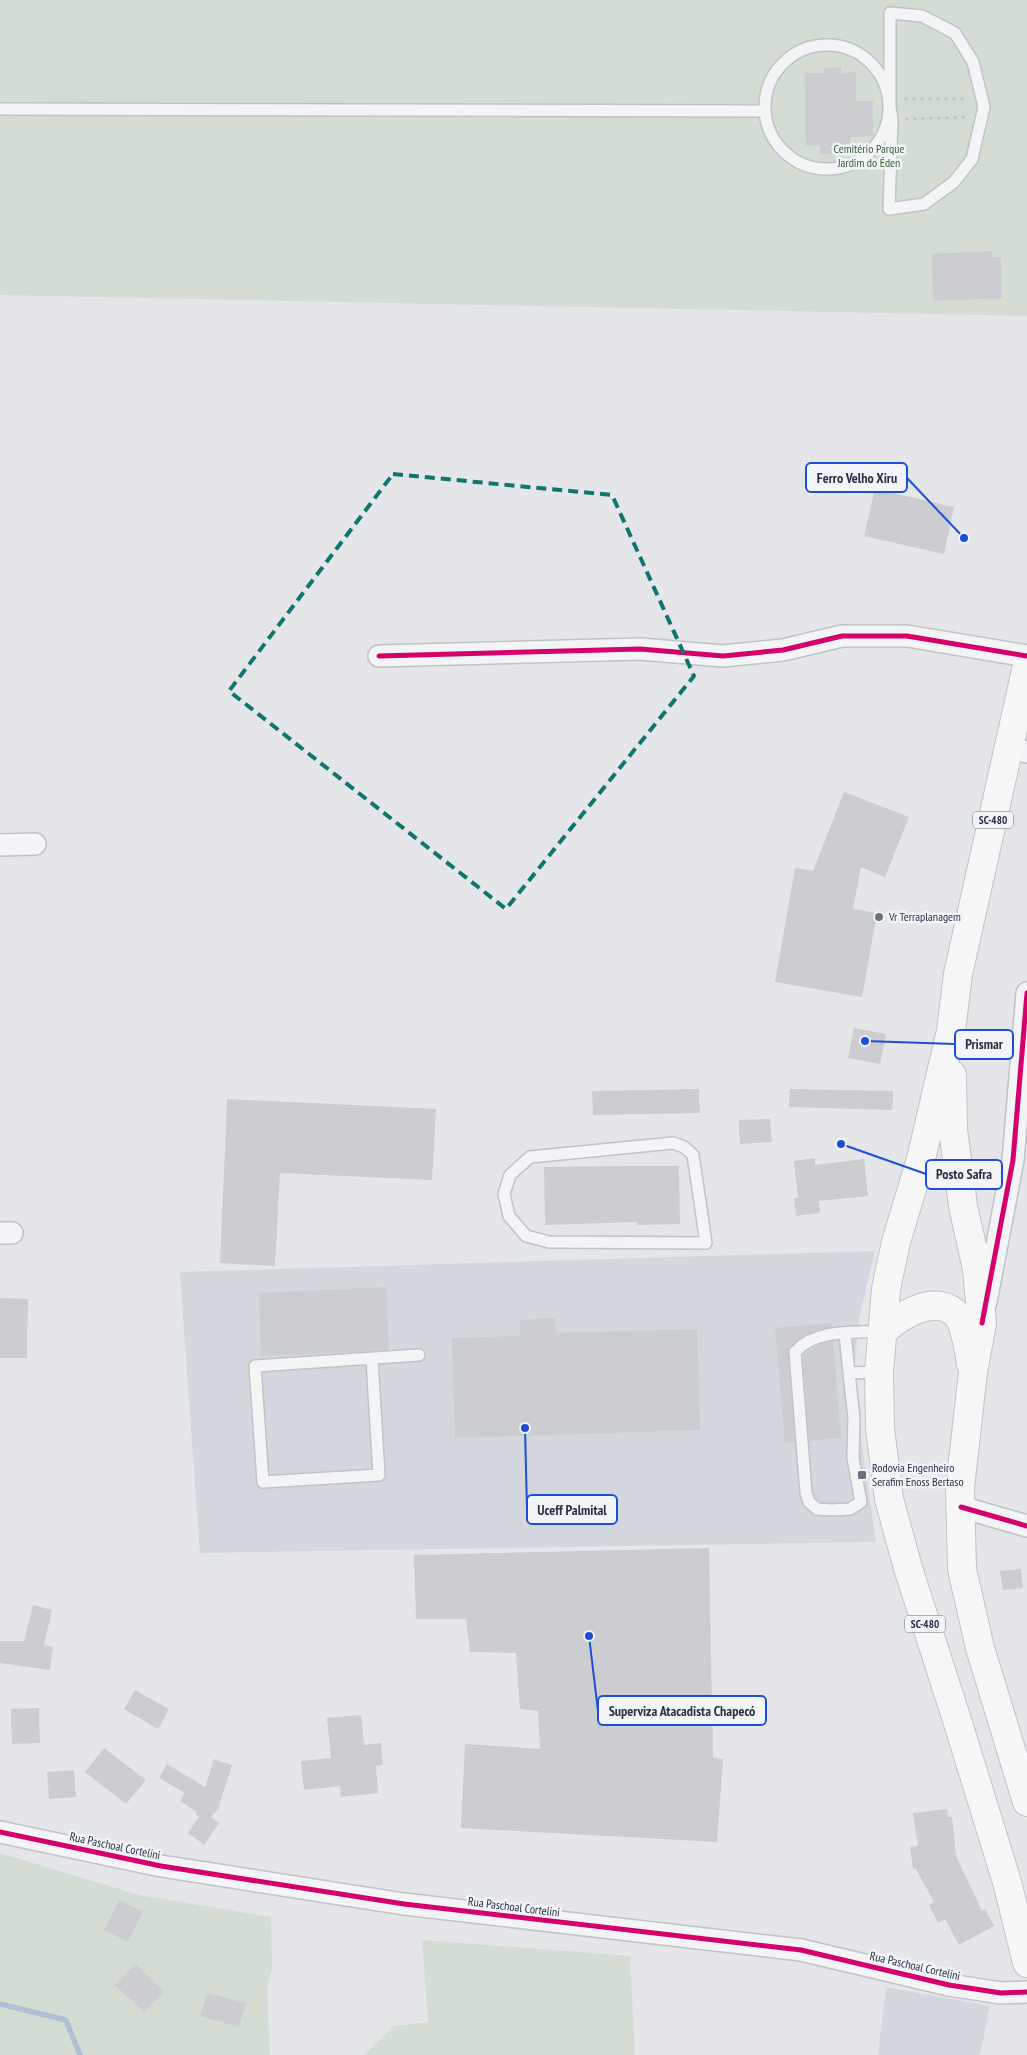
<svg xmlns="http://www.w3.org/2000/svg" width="1027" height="2055" font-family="'PT Sans Narrow',sans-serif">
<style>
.built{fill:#d4d7de}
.green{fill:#d4ddd4}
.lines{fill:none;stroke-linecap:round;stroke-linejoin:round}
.stream{stroke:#b0c0d6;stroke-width:5.5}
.building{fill:#cbcdd1}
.lane-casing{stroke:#c1c3c7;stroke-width:14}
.street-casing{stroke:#c1c3c7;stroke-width:24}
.primary-casing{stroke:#c0c3c7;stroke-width:30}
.path{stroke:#c5c7cc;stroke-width:3;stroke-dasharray:4 4;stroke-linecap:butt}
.lane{stroke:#f3f4f6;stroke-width:11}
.street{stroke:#f3f4f6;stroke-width:21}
.primary{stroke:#f7f7f7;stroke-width:28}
.cycleway-casing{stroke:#f2f4f8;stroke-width:8}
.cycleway{stroke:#d6006c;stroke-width:5}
.marked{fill:none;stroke:#0f766e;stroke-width:4;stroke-dasharray:10 6;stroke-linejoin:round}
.poi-dot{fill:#6a707e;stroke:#f2f4f8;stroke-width:2}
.labels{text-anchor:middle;stroke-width:5;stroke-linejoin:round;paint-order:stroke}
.shield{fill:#f2f4f8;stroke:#656b7a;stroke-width:1}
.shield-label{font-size:11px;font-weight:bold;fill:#283044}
.park-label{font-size:12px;fill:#3a6135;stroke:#f2f4f8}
.poi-label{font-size:12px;fill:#283044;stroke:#f2f4f8;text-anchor:start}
.street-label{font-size:12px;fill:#283044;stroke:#f2f4f8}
.leader{fill:none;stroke:#1d4ed8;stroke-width:2}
.callout-dot{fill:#1d4ed8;stroke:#f2f4f8;stroke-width:2}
.callout{fill:#f2f4f8;stroke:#1d4ed8;stroke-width:2}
.callout-label{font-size:14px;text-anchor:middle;font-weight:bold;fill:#283044}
</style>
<rect width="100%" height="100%" fill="#e4e6e9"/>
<path class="built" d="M875 1251 859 1318 853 1385 876 1542 200 1553 180 1272Z
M886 1987 990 2006 980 2055H878Z"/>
<path class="green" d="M0 0H1027V316L0 295Z
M0 1853 139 1895 271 1917 272 1969 267 1988 270 2055H0Z
M422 1940 630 1956 635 2055H364L394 2026 428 2022Z"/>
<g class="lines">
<path class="stream" d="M0 2004 66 2020 80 2055"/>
</g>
<path class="building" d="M841 67V73L856 72V101H873V136L850 137V144H838V154H820V145L806 146 805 73H824V68Z
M992 251V257H1001L1002 298 933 301 932 254Z
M875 489 954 507 944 554 864 536Z
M844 792 909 817 885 877 861 867 853 909 877 913 862 997 775 982 795 868 813 871Z
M854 1028 886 1034 880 1064 848 1058Z
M699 1089 700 1113 593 1115 592 1091Z
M790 1089 893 1091 892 1110 789 1107Z
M227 1099 436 1109 432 1180 280 1173 275 1266 220 1263Z
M770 1119 772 1142 740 1144 739 1120Z
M815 1158V1165L864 1159 868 1196 819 1201 820 1213 796 1216 794 1198H798L794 1161Z
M629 1166H679L680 1224 637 1225V1222L545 1225 544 1167Z
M386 1287 389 1350 261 1356 259 1293Z
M0 1298 28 1299 27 1358H0Z
M555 1318 556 1333 697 1329 700 1430 455 1438 452 1338 520 1336V1320Z
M832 1323V1326L811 1332 800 1338 788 1350 795 1442 785 1443 775 1328Z
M833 1341 841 1438 809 1441 803 1355 817 1346Z
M709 1548 713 1758 723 1759 717 1842 461 1828 465 1744 540 1749 538 1711 520 1709 516 1653 470 1652 466 1619H416L414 1555Z
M1021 1569 1023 1588 1003 1590 1000 1571Z
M33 1605 52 1610 44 1645 53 1647 50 1670 0 1663V1641H24Z
M135 1690 169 1709 158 1729 124 1709Z
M39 1708 40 1743 12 1744 11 1709Z
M361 1715 364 1745 381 1743 383 1765 376 1766 378 1793 341 1797 340 1786 304 1790 301 1761 331 1758 327 1718Z
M104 1748 146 1780 126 1804 85 1772Z
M214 1759 232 1765 218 1809 211 1817 219 1823 204 1845 188 1833 199 1817 195 1814 197 1812 180 1801 185 1793 159 1778 167 1764 205 1787Z
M74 1770 76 1797 49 1799 47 1772Z
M947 1809 948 1817H952L956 1856 982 1911 985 1909 994 1926 959 1945 945 1919 938 1923 929 1905 934 1902 916 1869H913L910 1847 918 1846 913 1813Z
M119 1900 143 1912 128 1942 104 1930Z
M135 1964 164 1991 144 2012 115 1985Z
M207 1993 246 2003 239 2027 200 2016Z"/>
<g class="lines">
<g class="lane-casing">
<path id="lane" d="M890 13 922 16 955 33 973 62 984 107 972 159 954 182 924 204 889 209 892 119 890 108Z
M765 107a62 62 0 1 1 124 0a62 62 0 1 1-124 0Z
M0 109 765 111
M673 1143 684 1147 693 1155 706 1243 549 1242 526 1236 509 1216 504 1194 510 1175 530 1157Z
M845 1333 849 1373
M372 1359 379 1475 263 1482 255 1366 419 1355
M879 1372 849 1373 854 1418 853 1458 861 1502 850 1509 832 1510 817 1509 809 1502 806 1493 795 1352C816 1328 855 1333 883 1331"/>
</g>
<g class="street-casing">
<path id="street" d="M379 656 640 649 723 656 783 650 842 636H907L1027 656
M1009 748 1027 752
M0 845 35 844
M0 1233H12
M986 1302 1013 1160 1027 993
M961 1507 1027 1526
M0 1832 161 1866 404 1904 801 1950 949 1985 1001 1993 1027 1992"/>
</g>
<g class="primary-casing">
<path id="primary" d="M1027 666 958 974 951 1031 921 1159 896 1242 886 1289 879 1372 880 1429 889 1499 908 1568 957 1720 1007 1882 1027 1963
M952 1075 953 1129 963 1206 977 1269 982 1323 973 1372 960 1488 962 1569 980 1648 1027 1802
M883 1331C900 1316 932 1295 954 1312 964 1320 969 1351 971 1364"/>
</g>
<path class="path" d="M904 99H967
M905 119 969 117"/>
<use href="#lane" class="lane"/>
<use href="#street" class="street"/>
<use href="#primary" class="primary"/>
<g class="cycleway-casing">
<path id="cycleway" d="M379 656 640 649 723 656 783 650 842 636H907L1027 656
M982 1323 1013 1160 1027 993
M961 1507 1027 1526
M0 1832 161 1866 404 1904 801 1950 949 1985 1001 1993 1027 1992"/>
</g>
<use href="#cycleway" class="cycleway"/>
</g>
<path class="marked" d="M393 474 612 495 694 676 506 909 229 691Z"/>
<g class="poi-dot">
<circle cx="879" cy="917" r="5"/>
<rect x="857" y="1470" width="10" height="10" rx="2.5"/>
</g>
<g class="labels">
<g class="shield">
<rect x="973" y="811.5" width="40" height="17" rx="4"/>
<rect x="905" y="1615.5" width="40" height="17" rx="4"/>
</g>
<g class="shield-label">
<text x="993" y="824">SC-480</text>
<text x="925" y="1628">SC-480</text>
</g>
<g class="park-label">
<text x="869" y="153">Cemitério Parque<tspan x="869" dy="14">Jardim do Éden</tspan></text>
</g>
<g class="poi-label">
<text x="889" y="921">Vr Terraplanagem</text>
<text x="872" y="1472">Rodovia Engenheiro<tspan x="872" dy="14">Serafim Enoss Bertaso</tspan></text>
</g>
<g class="street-label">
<text transform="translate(115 1846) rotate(12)" y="4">Rua Paschoal Cortelini</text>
<text transform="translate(514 1907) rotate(7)" y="4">Rua Paschoal Cortelini</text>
<text transform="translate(915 1966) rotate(13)" y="4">Rua Paschoal Cortelini</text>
</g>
</g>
<path class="leader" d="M964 538L907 478M865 1041L955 1044M841 1144L926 1174M525 1428L527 1510M589 1636L598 1711"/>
<g class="callout-dot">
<circle cx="964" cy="538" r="5"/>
<circle cx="865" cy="1041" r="5"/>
<circle cx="841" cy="1144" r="5"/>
<circle cx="525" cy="1428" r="5"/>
<circle cx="589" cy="1636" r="5"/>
</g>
<g class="callout">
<rect x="806" y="463" width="101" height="29" rx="5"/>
<rect x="955" y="1030" width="58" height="29" rx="5"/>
<rect x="926" y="1160" width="76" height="29" rx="5"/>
<rect x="527" y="1495" width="90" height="29" rx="5"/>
<rect x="598" y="1696" width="168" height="29" rx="5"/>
</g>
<g class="callout-label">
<text x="857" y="483">Ferro Velho Xiru</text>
<text x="984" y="1049">Prismar</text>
<text x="964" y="1179">Posto Safra</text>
<text x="572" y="1515">Uceff Palmital</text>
<text x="682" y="1716">Superviza Atacadista Chapecó</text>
</g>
</svg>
